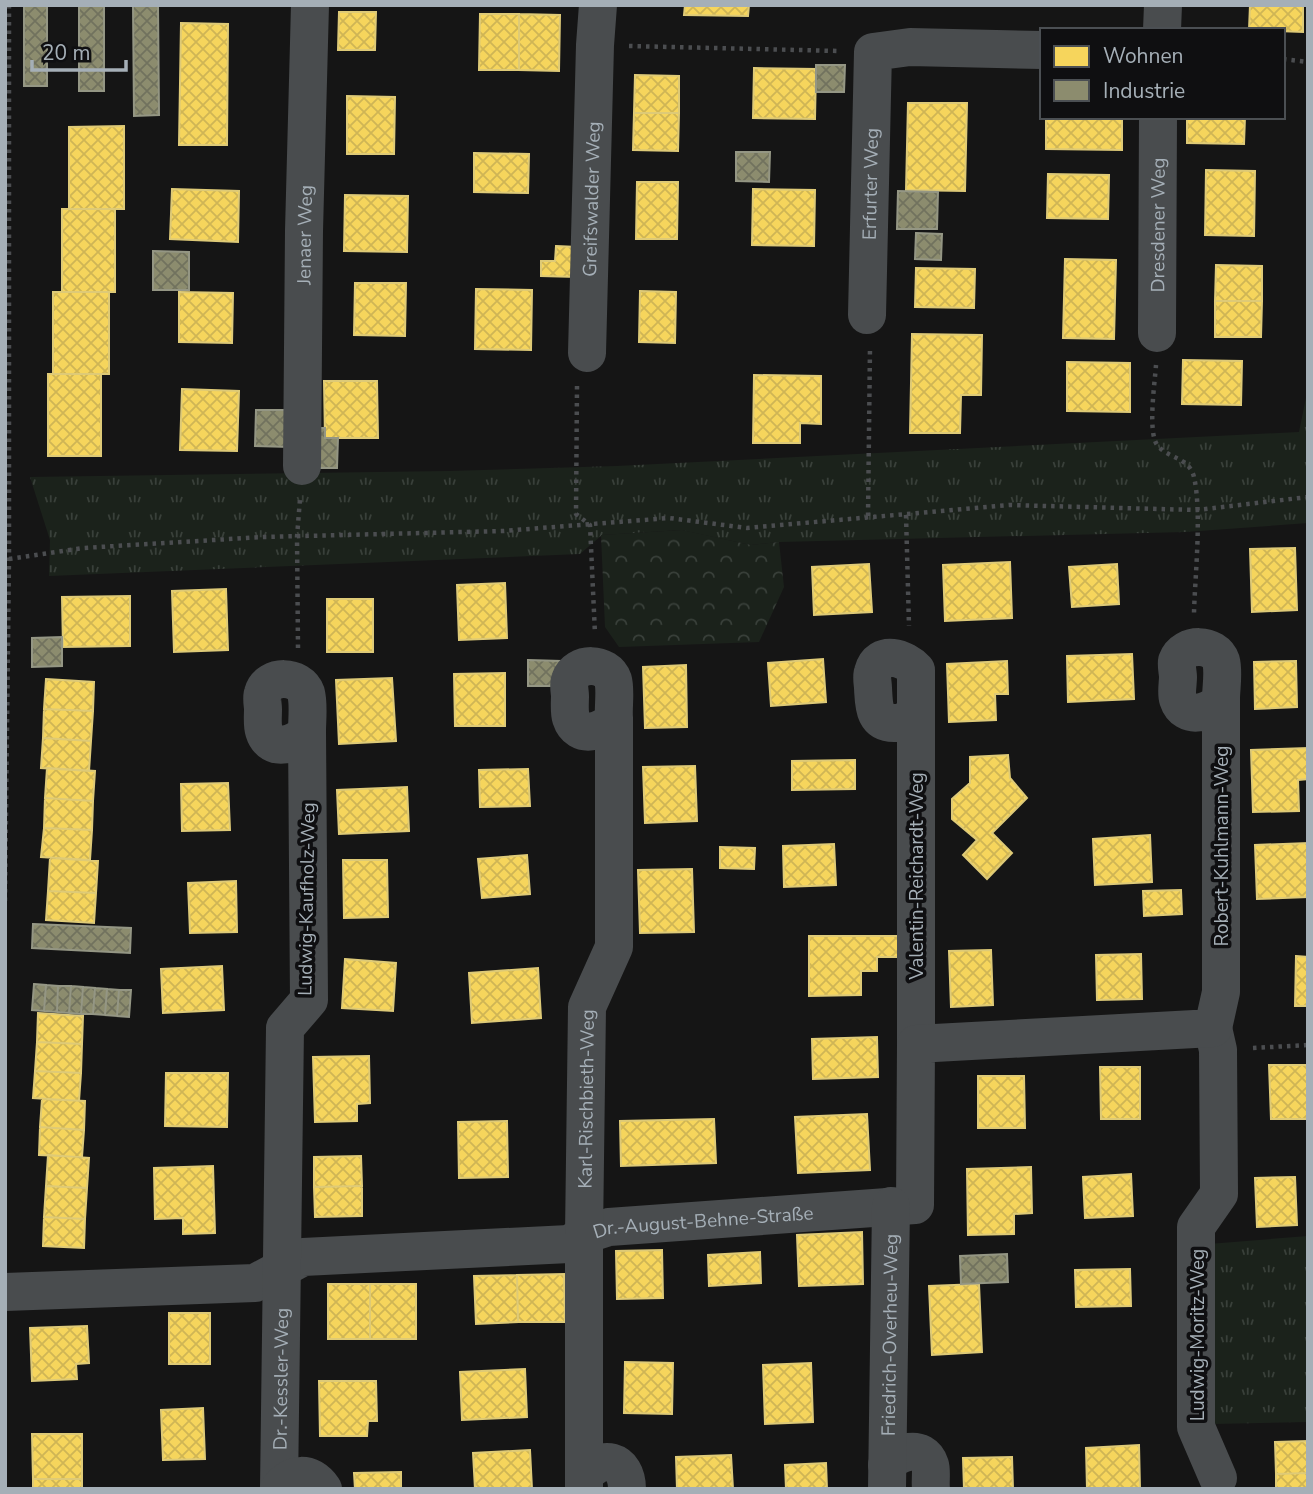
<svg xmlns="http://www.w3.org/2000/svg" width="1313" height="1494" font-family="'Nunito Sans',sans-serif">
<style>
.grass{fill:url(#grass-tufts)}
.forest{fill:url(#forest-crowns)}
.homes{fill:url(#homes-cross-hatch);stroke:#deca77;stroke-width:2}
.industry{fill:url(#industry-cross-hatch);stroke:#949684;stroke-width:2}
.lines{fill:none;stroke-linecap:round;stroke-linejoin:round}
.path{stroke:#4b4d50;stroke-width:4.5;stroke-dasharray:3.5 5;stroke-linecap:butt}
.street{stroke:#494c4e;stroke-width:38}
.labels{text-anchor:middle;stroke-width:7;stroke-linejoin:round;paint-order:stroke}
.street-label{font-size:19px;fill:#a5afb7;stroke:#0f0f11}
</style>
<defs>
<pattern id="grass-tufts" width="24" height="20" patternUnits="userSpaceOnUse" patternTransform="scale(1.75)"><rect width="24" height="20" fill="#1b221b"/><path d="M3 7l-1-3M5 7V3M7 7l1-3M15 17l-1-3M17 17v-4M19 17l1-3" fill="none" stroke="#39403a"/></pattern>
<pattern id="forest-crowns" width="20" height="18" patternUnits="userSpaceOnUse" patternTransform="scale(1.75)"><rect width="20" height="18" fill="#1b221b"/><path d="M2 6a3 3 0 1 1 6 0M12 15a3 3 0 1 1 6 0" fill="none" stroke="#39403a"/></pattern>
<pattern id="homes-cross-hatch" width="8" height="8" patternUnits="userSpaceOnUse" patternTransform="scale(1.75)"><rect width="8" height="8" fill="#f6d55c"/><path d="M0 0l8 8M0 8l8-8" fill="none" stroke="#cfb555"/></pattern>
<pattern id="industry-cross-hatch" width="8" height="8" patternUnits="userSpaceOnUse" patternTransform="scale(1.75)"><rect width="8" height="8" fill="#8c8c6e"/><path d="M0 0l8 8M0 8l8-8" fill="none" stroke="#71725e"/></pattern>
</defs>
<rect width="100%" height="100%" fill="#151515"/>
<path class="grass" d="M1308 388V523L1185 532 779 542 751 545 681 530 602 535 580 554 49 576 50 540 30 477 450 471 617 466 1299 432Z
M1308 1236V1422L1212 1424 1209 1244Z"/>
<path class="forest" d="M682 530 751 545 779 542 784 587 759 642 619 647 605 627 601 535Z"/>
<path class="homes" d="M685 5H749L748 16 684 15Z
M1250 5H1303V32L1249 30Z
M339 12H376L375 50H338Z
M480 14H519V70H479Z
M519 14 560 15 559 71 519 70Z
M181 23 228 24 227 145H179Z
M754 68 816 69 815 119 753 118Z
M635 75 679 76V113H634Z
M347 96 395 97 394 154H347Z
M908 103H967L965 191 906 190Z
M634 113H679L678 151 633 150Z
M1046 117H1122V150L1046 149Z
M1187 117H1245L1244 144 1187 143Z
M124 126V209H69V127Z
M474 153 529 154 528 193 474 192Z
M1206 170 1255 171 1254 236 1205 235Z
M1048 174 1109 175 1108 219 1047 218Z
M637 182H678L677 239H636Z
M172 189 239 191 238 242 170 239Z
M753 189 815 190 814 246 752 245Z
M345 195 408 196 407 252 344 251Z
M62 209H115V292H62Z
M556 246 577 247V277L541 276V261H555Z
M1065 259 1116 260 1114 339 1063 338Z
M1216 265 1262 266V301H1215Z
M916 268 975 269 974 308 915 307Z
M355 283H406L405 336 354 335Z
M476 289 532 290 531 350 475 349Z
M640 291 676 292 675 343 639 342Z
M53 292H109V374H53Z
M179 292 233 293 232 343 179 342Z
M1215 301H1262L1261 337H1215Z
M912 334 982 335 981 395H961L960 433H910Z
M1183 360 1242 361 1241 405 1182 404Z
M1067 362 1130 363V412L1067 411Z
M48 374H101V456H48Z
M754 375 821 376V424L800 423V443H753Z
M324 381H377L378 438H325Z
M182 389 239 391 237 451 180 450Z
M1295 548 1297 610 1252 612 1250 549Z
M1010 562 1012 618 945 621 943 565Z
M869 564 872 612 814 615 812 567Z
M1117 564 1119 604 1072 607 1069 567Z
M505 583 507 638 459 640 457 585Z
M226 589 228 650 174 652 172 591Z
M130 596V646L63 647 62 597Z
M327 599H373V652H327Z
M1132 654 1134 699 1068 702 1067 656Z
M823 659 826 702 771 706 768 663Z
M1007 661 1008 694H995L996 720 949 722 947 664Z
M1296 661 1297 707 1255 709 1254 662Z
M686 665 687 727 645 728 643 667Z
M505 673V726H455L454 674Z
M392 678 396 741 339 744 336 680Z
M46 679 94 682 93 711 44 709Z
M44 709 93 711 91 741 43 738Z
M43 738 91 741 89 771 41 768Z
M1308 748V779L1298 780 1299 811 1253 812 1251 750Z
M1008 755 1010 778 1027 798 992 833 1012 853 987 879 963 855 977 840 952 819V799L970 783V757Z
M855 760V789L792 790V761Z
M695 766 697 821 645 823 643 767Z
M47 768 95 771 93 801 45 798Z
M528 769 530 806 480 807 479 770Z
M228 783 230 830 182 831 181 784Z
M407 787 409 831 339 834 337 790Z
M45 798 93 801 92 830 44 828Z
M44 828 92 830 90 860 41 857Z
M1150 835 1152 882 1095 885 1093 839Z
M1308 843V897L1257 899 1255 845Z
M834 844 836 885 784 887 783 846Z
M720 847 755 848 754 869 720 868Z
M527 855 530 894 482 898 478 859Z
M50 858 98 861 96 893 48 891Z
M343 860H387L388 917 344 918Z
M692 869 694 932 640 933 638 870Z
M236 881 237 932 190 933 188 883Z
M1181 890 1182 914 1144 916 1143 891Z
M48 891 96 893 94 923 46 920Z
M809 936H898V957H877V971H861V995L809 996Z
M991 950 993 1005 951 1007 949 951Z
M1141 954 1142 999 1097 1000 1096 955Z
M1296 956 1308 957V1006H1295Z
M345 959 396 963 393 1011 342 1008Z
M222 966 224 1010 163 1013 161 969Z
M538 968 541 1018 472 1023 469 973Z
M38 1013 83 1016 82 1044 37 1042Z
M877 1037 878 1077 813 1079 812 1039Z
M37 1042 82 1044 81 1073 35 1071Z
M369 1056 370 1103 357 1104V1121L315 1122 313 1057Z
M1269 1065H1308V1119H1271Z
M1100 1067H1140V1119H1101Z
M35 1071 81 1073 79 1101 33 1098Z
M166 1073H228L227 1127 165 1126Z
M978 1076H1024L1025 1128H978Z
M42 1099 85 1101 84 1130 40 1127Z
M867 1114 870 1170 798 1173 795 1117Z
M714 1119 716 1163 621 1166 620 1121Z
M507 1121 508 1177 459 1178 458 1122Z
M40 1127 84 1130 82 1157 39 1155Z
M48 1155 89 1158 87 1188 46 1186Z
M361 1156 362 1186 314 1187V1157Z
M213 1166 215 1233 183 1234V1218L155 1219 154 1168Z
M1031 1167 1032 1213 1014 1214V1234L968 1235 967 1169Z
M1131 1174 1133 1216 1085 1218 1083 1177Z
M1295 1177 1297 1225 1257 1227 1255 1178Z
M46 1186 87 1188 85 1219 44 1217Z
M362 1186V1216L315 1217 314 1187Z
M44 1217 85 1219 84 1248 43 1246Z
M862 1232 863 1284 799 1286 797 1235Z
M662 1250 663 1298 617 1299 616 1251Z
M760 1252 761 1283 709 1286 708 1255Z
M1130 1269 1131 1306 1076 1307 1075 1270Z
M564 1274 565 1322H518L517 1275Z
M517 1275 518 1322 476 1324 474 1276Z
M328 1284H370V1339H328Z
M370 1284H416V1339H370Z
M979 1284 982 1352 932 1355 929 1286Z
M169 1313H210V1364H169Z
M87 1326 89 1363 76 1364 77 1379 32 1381 30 1328Z
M625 1362 673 1363 672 1414 624 1413Z
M811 1363 813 1422 765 1424 763 1365Z
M525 1369 527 1417 462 1420 460 1372Z
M319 1381H376L377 1421H368L367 1436H320Z
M203 1408 205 1459 163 1460 161 1410Z
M32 1434H82V1479H33Z
M1308 1441V1473L1276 1474 1275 1442Z
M1139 1445 1140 1489H1087L1086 1448Z
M530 1450 532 1489H475L473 1453Z
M731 1455 733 1489H677L676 1457Z
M1012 1457 1013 1489H964L963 1458Z
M826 1463 827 1489H786L785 1465Z
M401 1472V1489H355L354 1473Z
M1308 1473V1489H1276V1474Z
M33 1479H82V1489H33Z"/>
<path class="industry" d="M24 5H47V86H24Z
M79 5H104V91H79Z
M133 5H158L159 115 134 116Z
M816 65H845L844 92H816Z
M736 152H770L769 182 736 181Z
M898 191 938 192 937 229H897Z
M916 233 942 234 941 260 915 259Z
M153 251 189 252V290H153Z
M256 410H291L290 447 255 446Z
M312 428H325V438H338L337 468H312Z
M62 637V666L32 667V638Z
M528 660 561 661 560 686H528Z
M33 924 131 928 130 953 32 948Z
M34 984 46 985 44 1011 32 1010Z
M46 985 58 986 57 1012 44 1011Z
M58 986H71L69 1013 57 1012Z
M71 986 83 987 81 1014 69 1013Z
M83 987 95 988 93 1014H81Z
M95 988 107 989 105 1015 93 1014Z
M107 989 119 990 117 1016 105 1015Z
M119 990H131L129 1017 117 1016Z
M1007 1254 1008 1282 961 1284 960 1256Z"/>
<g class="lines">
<path class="path" d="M629 46 840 51
M1283 59 1308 62
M1156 365C1155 382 1147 434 1158 446 1169 459 1189 457 1194 477 1202 513 1195 575 1194 613
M577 386 576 514 590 525 595 634
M906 515 909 626
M868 516 870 347
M9 559 83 548 263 537 503 531 669 518 747 528 1009 505 1197 510 1308 497
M298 648 297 537 300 499
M5 901 9 559V5
M1253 1048 1308 1045"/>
<g class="street">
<path d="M1162 30 1163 5"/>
<path id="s1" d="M867 315 873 52 910 47 1042 50"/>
<path id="s2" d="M1157 333 1158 117"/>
<path id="s3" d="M587 353 595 45 598 5"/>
<path id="s4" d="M302 466 304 231 310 5"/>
<path d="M916 708C911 717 907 723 896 723 873 724 874 705 873 688 873 684 871 676 873 672 879 649 905 658 916 670V1044"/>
<path d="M1213 1028 1218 1050 1219 1194 1196 1227V1427L1218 1478"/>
<path id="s5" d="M5 1292 255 1283 303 1257 569 1244 584 1235 609 1227 915 1205 916 1044 1213 1028 1221 992V699C1221 688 1224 672 1221 661 1215 643 1184 642 1177 661 1176 665 1178 673 1178 677 1178 683 1176 693 1178 699 1185 721 1211 713 1221 699"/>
<path d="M887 1465C896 1452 923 1443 930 1465 932 1471 930 1482 931 1489"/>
<path d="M584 1476C601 1453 627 1459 627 1489"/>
<path id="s6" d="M279 1489 285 1028 309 1000 307 731C307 720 309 704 306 693 300 675 268 674 263 693 261 697 263 705 263 709 263 716 262 725 264 731 271 754 297 744 307 731"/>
<path d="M279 1489C292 1472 310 1471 323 1489"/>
<path id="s7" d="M584 1489V1235L587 1007 614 947V718C603 732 578 740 571 718 569 712 570 702 570 696 570 692 568 684 570 680 576 661 607 662 613 680 616 690 613 707 614 718"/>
<path id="s8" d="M887 1489 891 1206"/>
</g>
</g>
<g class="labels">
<g class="street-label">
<text dy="7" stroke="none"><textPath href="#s1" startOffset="131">Erfurter Weg</textPath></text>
<text dy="7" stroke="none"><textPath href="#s3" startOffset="154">Greifswalder Weg</textPath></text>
<text dy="7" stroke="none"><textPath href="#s2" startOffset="108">Dresdener Weg</textPath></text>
<text dy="7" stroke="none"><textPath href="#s4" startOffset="231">Jenaer Weg</textPath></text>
<text transform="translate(1221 846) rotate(-90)" y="7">Robert-Kuhlmann-Weg</text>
<text transform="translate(916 876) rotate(-90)" y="7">Valentin-Reichardt-Weg</text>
<text transform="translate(306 899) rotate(-89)" y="7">Ludwig-Kaufholz-Weg</text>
<text dy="7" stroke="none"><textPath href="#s7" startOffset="390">Karl-Rischbieth-Weg</textPath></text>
<text dy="7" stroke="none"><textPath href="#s5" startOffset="709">Dr.-August-Behne-Straße</textPath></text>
<text transform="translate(1197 1335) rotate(-90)" y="7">Ludwig-Moritz-Weg</text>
<text dy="7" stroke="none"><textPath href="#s8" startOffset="154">Friedrich-Overheu-Weg</textPath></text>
<text dy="7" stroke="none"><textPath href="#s6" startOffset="110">Dr.-Kessler-Weg</textPath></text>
</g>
</g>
<rect width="1313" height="1494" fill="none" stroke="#a5afb7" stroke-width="14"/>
<rect x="1040" y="28" width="245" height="91" fill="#0f0f11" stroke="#4b4f53" stroke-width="2"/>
<rect x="1054" y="46" width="35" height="21" fill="#f6d55c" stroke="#4b4f53" stroke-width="2"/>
<text x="1103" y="63" font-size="21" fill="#a5afb7">Wohnen</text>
<rect x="1054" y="80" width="35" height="21" fill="#8c8c6e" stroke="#4b4f53" stroke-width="2"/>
<text x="1103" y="98" font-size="21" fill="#a5afb7">Industrie</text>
<path d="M32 60v10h94v-10" fill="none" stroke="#a5afb7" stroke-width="3.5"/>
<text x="42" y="60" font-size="21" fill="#a5afb7" stroke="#0f0f11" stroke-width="5" paint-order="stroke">20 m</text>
</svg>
